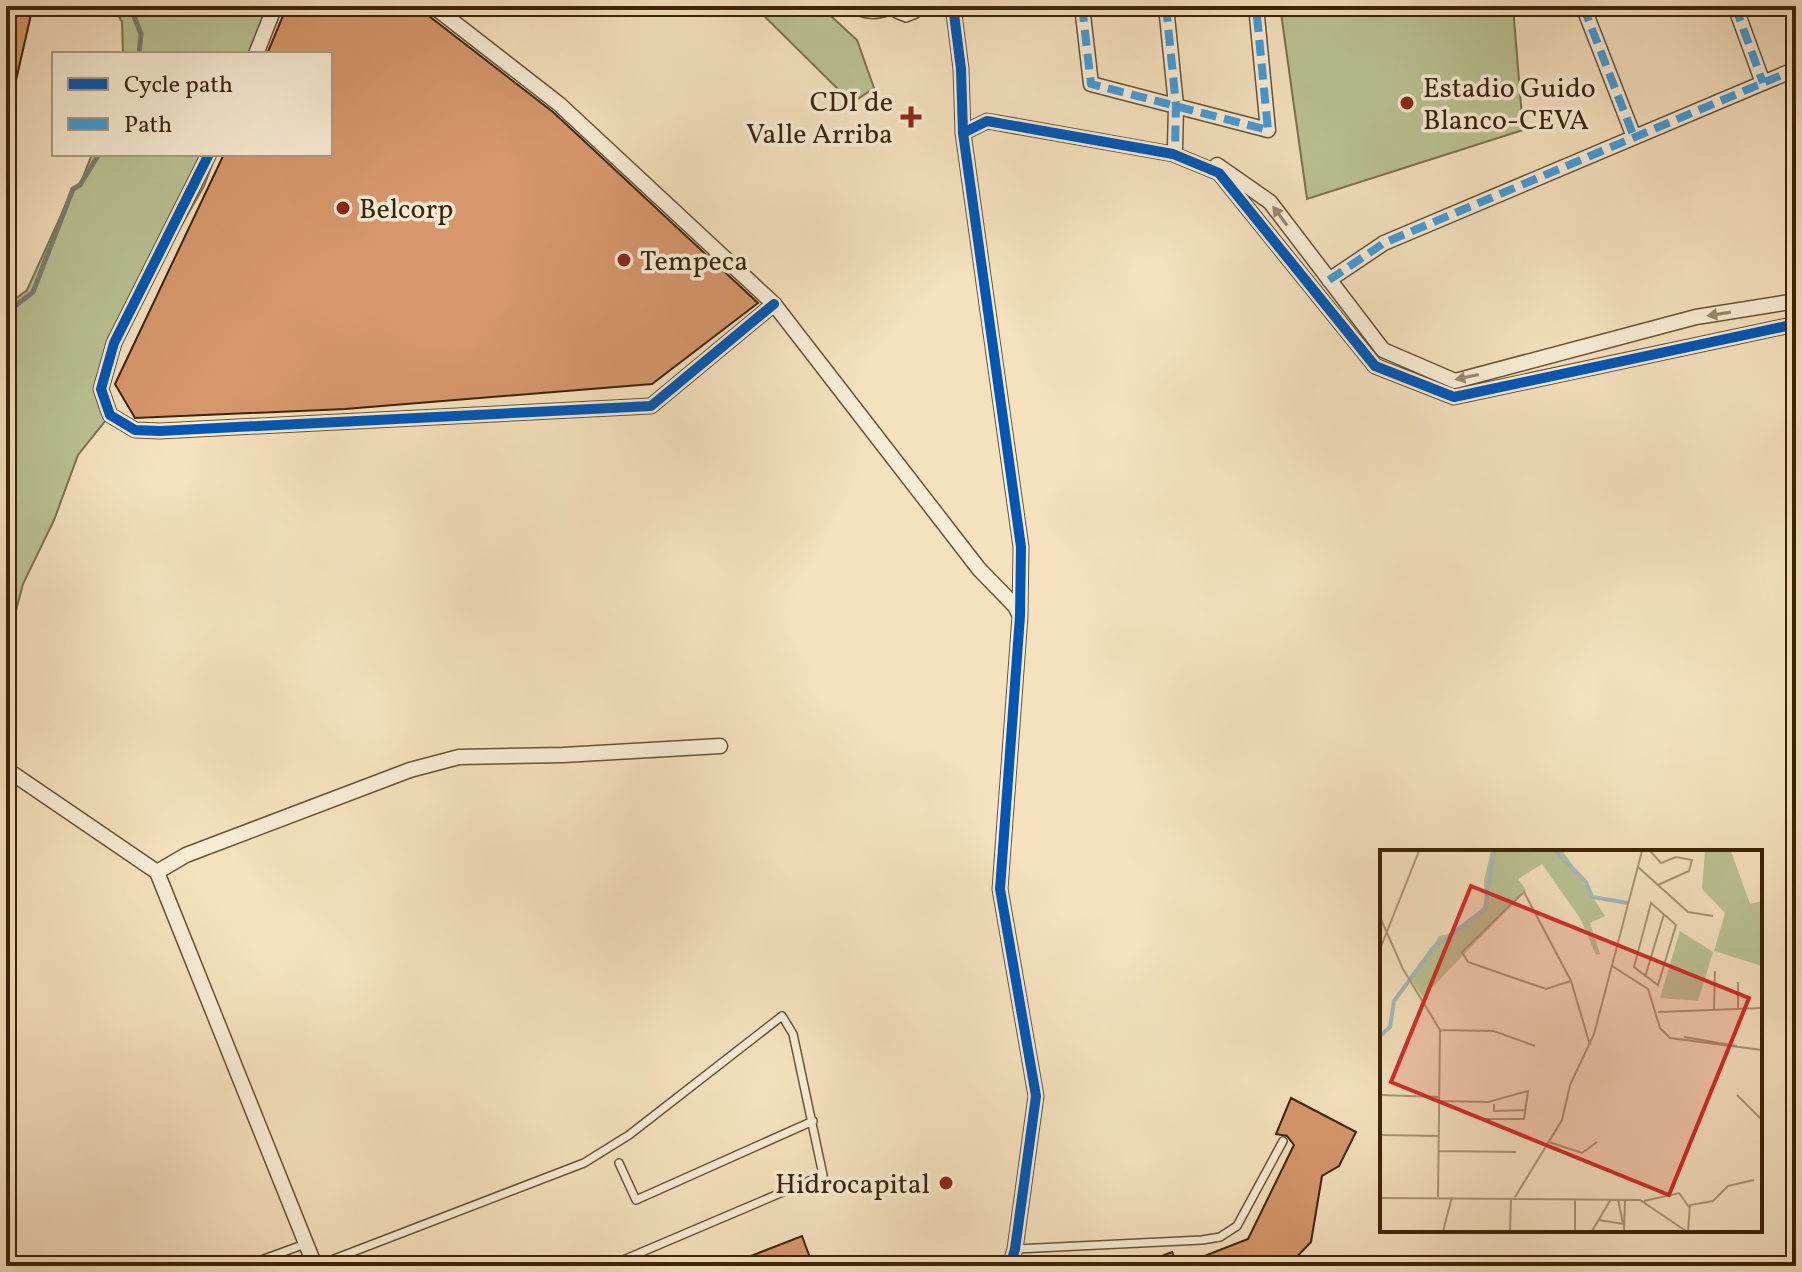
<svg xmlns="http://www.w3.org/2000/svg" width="1802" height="1272" font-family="Vollkorn,serif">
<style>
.green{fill:#bac393;stroke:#7b734c;stroke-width:2}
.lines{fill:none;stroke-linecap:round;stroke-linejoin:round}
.stream{stroke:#797e74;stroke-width:5}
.building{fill:#d7966c;stroke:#3c2306;stroke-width:2}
.service-casing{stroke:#6a5234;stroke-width:10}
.minor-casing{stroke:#6a5234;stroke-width:17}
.service{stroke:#f8ecd5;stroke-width:7}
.minor{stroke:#f8ecd5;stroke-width:14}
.quiet{stroke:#3f9cdd;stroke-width:8;stroke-dasharray:16 8;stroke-linecap:butt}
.cycleway-casing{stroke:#f8ecd5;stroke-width:15}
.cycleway{stroke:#0057b8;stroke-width:10}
.oneway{fill:#9a886e}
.poi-dot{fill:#8f2418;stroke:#f8ecd5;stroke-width:3}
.labels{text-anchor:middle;stroke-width:7;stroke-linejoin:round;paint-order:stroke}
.poi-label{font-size:28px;fill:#3c2306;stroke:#f8ecd5;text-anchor:start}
.inset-river{fill:none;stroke:#a2bbbd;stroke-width:4}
.inset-road{fill:none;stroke:#ab9574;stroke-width:2}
.view{fill:#d62828;fill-opacity:0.15;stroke:#d62828;stroke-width:4}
.inset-edge{fill:none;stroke:#3c2306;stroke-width:4}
</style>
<rect width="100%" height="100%" fill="#f5e1be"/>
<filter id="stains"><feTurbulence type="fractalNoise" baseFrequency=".0025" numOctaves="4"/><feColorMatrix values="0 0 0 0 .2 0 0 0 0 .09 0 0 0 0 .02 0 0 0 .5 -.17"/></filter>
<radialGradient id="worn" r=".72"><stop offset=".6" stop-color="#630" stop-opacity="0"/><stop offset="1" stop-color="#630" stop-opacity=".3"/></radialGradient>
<path class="green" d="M113 6H275L256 54H123L122 22Z
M754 6H820L857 40 874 88 852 103Z
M1280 6H1513L1523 130 1307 199Z
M92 154H216L204 186 114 343 101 389 110 415 78 455 54 520 23 584 6 648V306L27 290 73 189 80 185Z"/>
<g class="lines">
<path class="stream" d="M130 6 141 34 139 54
M6 313 33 292 73 189 80 185 99 154"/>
</g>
<path class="building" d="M6 6H33L11 102 6 101Z
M287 6H416L553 112 758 303 652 384 345 409 135 418 115 384 224 154H330V54H267Z
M1291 1098 1356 1132 1339 1166 1322 1176 1311 1242 1288 1266H1179L1248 1239 1294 1145 1287 1136 1276 1134Z
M802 1236 813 1266H729L728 1265Z
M1172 1252 1178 1266H1139V1265Z"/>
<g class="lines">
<g class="service-casing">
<path id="service" d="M850 6C864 17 877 16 893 10
M893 8 896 14 906 18 916 14 921 6
M619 1163 636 1200 813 1121
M1015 1249 1202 1240 1220 1237 1237 1226 1283 1141
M245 1266 305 1244
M316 1266 584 1163 629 1135 782 1016 793 1034 823 1175 609 1266
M1784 1266 1796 1260"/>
</g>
<g class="minor-casing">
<path id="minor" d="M433 6 559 104 774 304 979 569 1015 606 1020 616
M953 6 961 69 963 133 1021 547 1020 616 1000 889 1036 1096 1015 1249 1010 1266
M1082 6 1091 84 1268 130 1256 6
M1166 6 1176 105 1175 148
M1583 6 1634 137
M1735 6 1763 83
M256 54 275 6
M963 133 987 121 1173 154 1219 173 1375 366 1454 397 1796 324
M209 154 114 343 101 389 110 415 135 430 160 431 651 406 774 304
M1217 165 1270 202 1383 350 1455 381 1696 317 1796 301
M1329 280 1384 243 1796 69
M6 769 157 872 315 1266
M157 872 186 855 410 770 459 757 563 755 720 746"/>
</g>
<use href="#service" class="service"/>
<use href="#minor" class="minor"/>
<path class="quiet" d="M1082 6 1091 84 1268 130 1256 6
M1166 6 1176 105 1175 148
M1583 6 1634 137
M1735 6 1763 83
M1329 280 1384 243 1796 69"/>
<g class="cycleway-casing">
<path id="cycleway" d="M953 6 961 69 963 133 1021 547 1020 616 1000 889 1036 1096 1015 1249 1010 1266
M963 133 987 121 1173 154 1219 173 1375 366 1454 397 1796 324
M209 154 114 343 101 389 110 415 135 430 160 431 651 406 774 304"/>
</g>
<use href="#cycleway" class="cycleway"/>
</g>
<defs><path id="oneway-solid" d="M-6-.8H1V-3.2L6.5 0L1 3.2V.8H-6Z" transform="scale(2)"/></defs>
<g class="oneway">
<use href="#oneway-solid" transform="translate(1280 216) rotate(-127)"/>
<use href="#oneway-solid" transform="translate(1719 314) rotate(171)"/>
<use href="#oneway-solid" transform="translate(1467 377) rotate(168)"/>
</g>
<g class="poi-dot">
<circle cx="1407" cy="103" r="8"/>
<path d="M907 105h8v8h8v8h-8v8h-8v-8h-8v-8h8z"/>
<circle cx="343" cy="208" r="8"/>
<circle cx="624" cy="260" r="8"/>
<circle cx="946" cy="1183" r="8"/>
</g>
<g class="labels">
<g class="poi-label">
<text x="1423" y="97">Estadio Guido<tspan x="1423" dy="32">Blanco-CEVA</tspan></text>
<text x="893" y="111" text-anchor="end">CDI de<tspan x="893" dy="32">Valle Arriba</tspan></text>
<text x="359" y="218">Belcorp</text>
<text x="640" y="270">Tempeca</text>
<text x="930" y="1193" text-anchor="end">Hidrocapital</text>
</g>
</g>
<g transform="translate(1380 850)">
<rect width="382" height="382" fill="#f5e1be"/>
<path d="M111 1H183L225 66 210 73 220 104 216 105 200 68 162 14 138 29 146 40 43 147 29 127 40 118 59 86 77 82 105 55 104 30ZM325 1H351L370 54 382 51V116L334 101 345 63 322 39ZM300 81 333 102 318 151 280 148Z" fill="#bac393"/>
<path class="inset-river" d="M176 1 206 32 212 47 248 53M0 186 10 177 14 151 53 98 105 59 114 1"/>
<path class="inset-road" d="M270 1 281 13 296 7 312 10 309 21 278 35M258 17 308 62 333 66M271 53 296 75 278 135 254 117ZM0 67 23 119 60 180 58 347M0 99 39 1M232 116 268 139 280 178 290 188 382 200M265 127 284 64M191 131 166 139 88 112 82 102 144 42 191 131 210 195M334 159 335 121M358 159V132M278 162 382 158M60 180 114 181 155 196M304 187 357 196M0 245 60 247M357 245 382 270M60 251 108 252 148 241 144 269H103M114 254V261L146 260M0 285 59 286M169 292 202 303 217 292M59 301 136 302M135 347 182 270 190 235 214 184 262 1M0 348 260 350 306 381M264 351 299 343 309 357M219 370 243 374 238 349M63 381 72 347M130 381 131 348M195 381V349M212 381 231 349M244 381 245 349M308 381 310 355 333 351 348 336 374 330"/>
<path class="view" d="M91 36 369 148 289 345 11 232Z"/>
<rect width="382" height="382" class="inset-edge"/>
</g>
<rect width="1802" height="1272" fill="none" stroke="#f5e1be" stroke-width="32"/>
<rect x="8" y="8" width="1786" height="1256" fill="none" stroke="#3c2306" stroke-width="4"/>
<rect x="16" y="16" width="1770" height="1240" fill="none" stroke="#3c2306" stroke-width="2"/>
<rect x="52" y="52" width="280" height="104" fill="#f8ecd5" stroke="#ad9c82" stroke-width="2"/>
<rect x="68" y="78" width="40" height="12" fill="#0057b8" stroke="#ad9c82" stroke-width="2"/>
<text x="124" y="92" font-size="24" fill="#3c2306">Cycle path</text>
<rect x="68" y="118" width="40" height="12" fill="#3f9cdd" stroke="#ad9c82" stroke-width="2"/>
<text x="124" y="132" font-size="24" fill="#3c2306">Path</text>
<rect width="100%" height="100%" filter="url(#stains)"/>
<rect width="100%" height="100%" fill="url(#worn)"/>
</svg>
